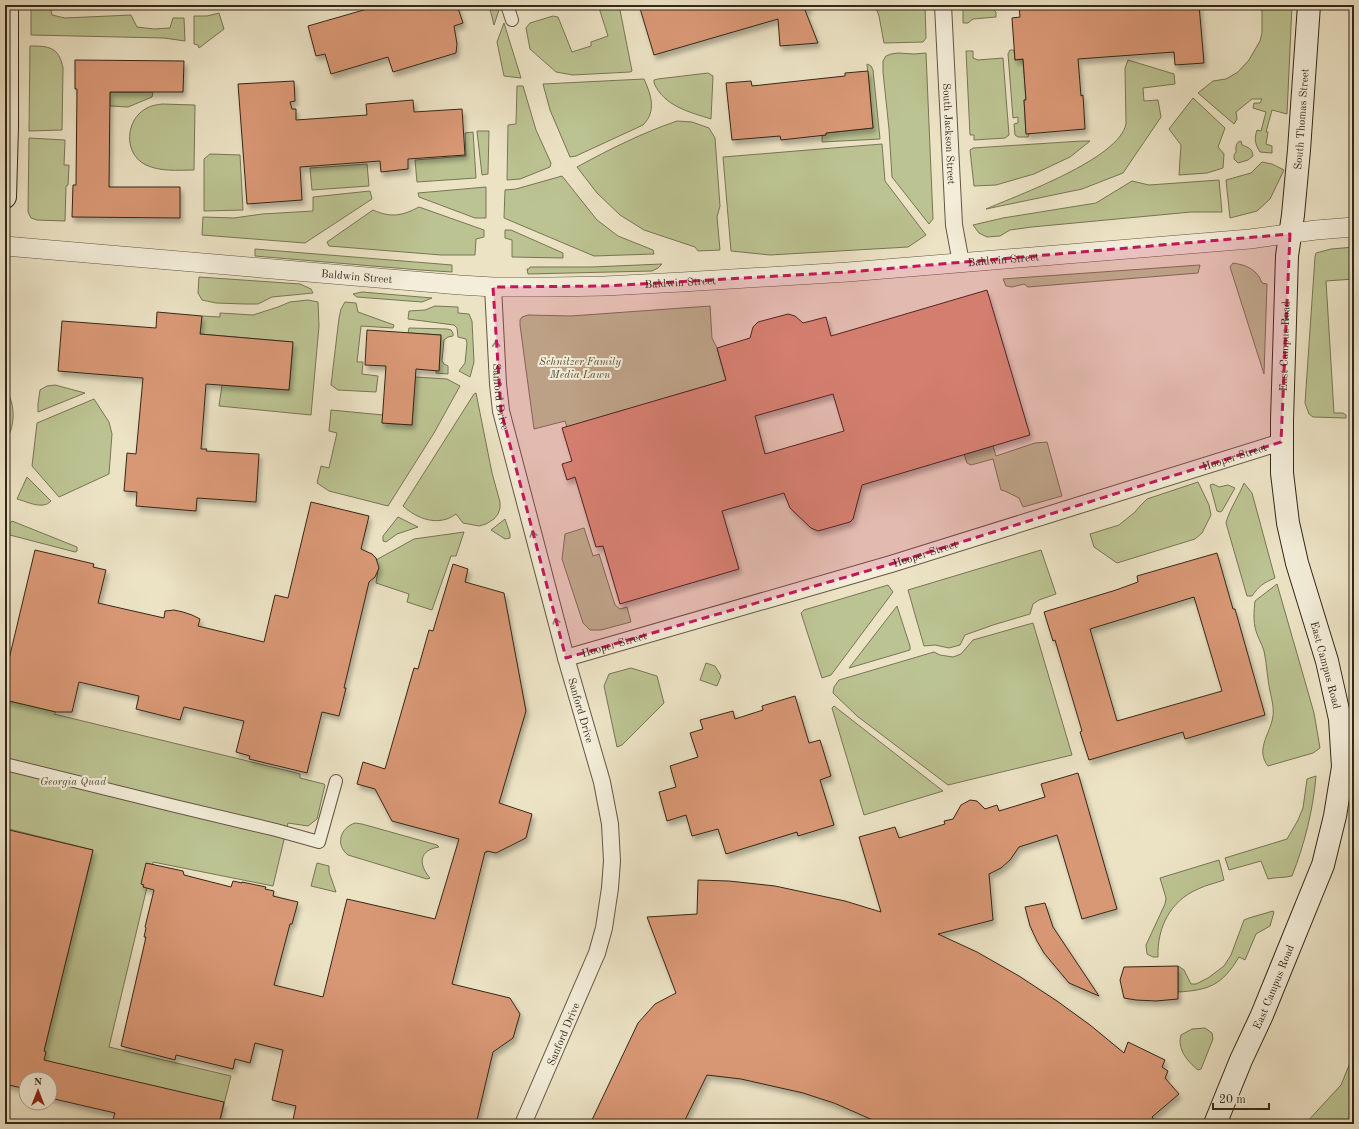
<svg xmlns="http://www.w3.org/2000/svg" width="1359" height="1129" font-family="'Old Standard TT',serif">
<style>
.green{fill:#bcc392;stroke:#787555}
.building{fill:#d99874;stroke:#352718;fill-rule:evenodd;filter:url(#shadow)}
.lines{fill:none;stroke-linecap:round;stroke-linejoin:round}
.pedestrian-casing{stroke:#635643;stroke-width:14}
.minor-casing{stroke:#635643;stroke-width:18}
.tertiary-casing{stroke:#635643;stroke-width:20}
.secondary-casing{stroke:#352718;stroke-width:24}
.pedestrian{stroke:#f3edd9;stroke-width:12}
.minor{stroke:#f3edd9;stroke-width:16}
.tertiary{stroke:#f3edd9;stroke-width:19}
.secondary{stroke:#f3edd9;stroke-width:22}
.oneway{stroke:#948a78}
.marked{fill:#c2185b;fill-opacity:0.2;stroke:#c2185b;stroke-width:3;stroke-dasharray:8 5;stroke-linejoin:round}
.labels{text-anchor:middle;stroke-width:4;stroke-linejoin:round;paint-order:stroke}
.street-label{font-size:11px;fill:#352718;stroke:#f3edd9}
.park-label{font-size:11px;font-style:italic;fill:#574e36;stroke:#f3edd9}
</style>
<defs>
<filter id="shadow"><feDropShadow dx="2.5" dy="4.5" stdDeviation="2" flood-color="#0004"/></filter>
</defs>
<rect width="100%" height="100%" fill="#ece3c5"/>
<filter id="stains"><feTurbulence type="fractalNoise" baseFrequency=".005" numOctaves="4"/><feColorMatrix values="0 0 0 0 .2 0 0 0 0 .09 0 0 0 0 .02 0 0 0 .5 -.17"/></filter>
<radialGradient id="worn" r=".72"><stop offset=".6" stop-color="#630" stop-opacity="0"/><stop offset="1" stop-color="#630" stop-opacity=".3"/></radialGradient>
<path class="green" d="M31 5H50L52 15 65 18 131 15 137 27 154 29 170 28 173 18H184L185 41 164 38 31 35Z
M489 5H500V7L494 25Z
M609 5H619L632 71 630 72 573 75 556 72 530 49 526 28 530 23 553 16 558 17 572 52 591 46V42L608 36 599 8Z
M875 5H925L926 38 923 42 884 43 879 16Z
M963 5H988L996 12V17L973 19 968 23H963Z
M1262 5H1292L1287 114 1272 110 1266 132H1268L1266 144 1272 146V153L1260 152C1255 144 1254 139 1257 130L1261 131 1266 112 1253 108 1254 103H1260L1262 99H1252L1236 112 1237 119 1234 124 1198 93 1213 81 1226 79 1238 72 1249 60 1260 41 1262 33Z
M219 13 224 29 199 48 198 45 194 44V16H207Z
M504 23 521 78 504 76 497 42Z
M30 46C49 46 59 47 63 68L62 130 29 131Z
M1010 50H1014L1015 60 1023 59 1026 100H1024L1026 133 1029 134 1028 137H1018L1015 135 1014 124 1018 123V117L1013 118 1008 54Z
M966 51H973V58L978 60 1003 58 1009 135 1005 138 974 140V135H970Z
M898 53 914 54 926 53 933 219 929 224 892 177 889 129 883 72V61L886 56 891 54Z
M1128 60 1174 74 1175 84 1143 88 1144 101 1158 100 1161 117 1123 173 1082 189 986 209C1018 195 1119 159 1126 124L1125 68Z
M867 64 871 66 873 70 880 139 822 142V136L826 135V133L873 128Z
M708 73 713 76 711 119C689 112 664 106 654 83V80L658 79Z
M644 79C651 95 657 111 643 125L576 156 570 157 550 110 543 84Z
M517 86H523L536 130 551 163 550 167 520 179 507 180 508 125 516 124Z
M110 92H153L152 97 128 107 110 106Z
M1193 98 1225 128 1218 147 1224 154 1223 168 1207 173 1179 175 1181 145 1169 129Z
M162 104 195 105 194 170C178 170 161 172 146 165 123 154 125 119 147 108 152 105 157 105 162 104Z
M677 121 692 122 709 128 715 138 720 206 717 217 720 250 698 251 695 247 644 230 620 215 597 193 577 167C610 149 642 133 677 121Z
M477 131H489L488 174 482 175Z
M473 132 476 178 417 182 415 160 466 156 465 133Z
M29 138 65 140 64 165H69L68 185 66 186 65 221 37 220 31 218 28 212Z
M1082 141H1090L1070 157 1034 174 996 185 974 186 970 150 973 148Z
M1241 141 1242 145C1249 148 1252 148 1253 156L1248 160 1238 163 1234 159V155L1236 152C1236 148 1235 142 1241 141Z
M882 144 885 181 926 235 908 247 770 255 731 251 723 157Z
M210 154 240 155 243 210 204 211V159Z
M1262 162 1272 164 1284 170 1270 199 1257 211 1230 218 1226 180 1251 173Z
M367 164 369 186 312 190 310 168Z
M562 176 597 220 618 236 653 250 654 254 594 256 504 218 505 190 516 189Z
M1219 180 1222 212H1191L1032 227 1010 230 1000 236 987 237 979 233 973 225 1003 218 1096 203 1132 181 1149 185Z
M486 187V218H475L419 197 418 193Z
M370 191 372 199 305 243 202 235 203 217 234 218 262 214 313 211V197Z
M419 207 484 230V237L476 239 475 255H441L329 246 327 242 373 210C391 218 402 216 419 207Z
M505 230H511L563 253V258L512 257V240L505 238Z
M1354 247V279L1326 281 1334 413H1343L1346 415V418L1313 417 1309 414 1305 403 1315 257 1316 253 1331 249Z
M255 249 452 265V272L420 270 255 256Z
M1233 263C1246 265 1257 269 1262 283L1267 284 1264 374 1230 267Z
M662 264 658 268 652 271 528 274 527 269H529L530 267H592Z
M1200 265 1198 273 1028 287 1024 284 1012 287 1006 286 1003 279Z
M199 277 300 284 311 289 313 293 272 297 258 304H245L216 303 202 300 198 293Z
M362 292 432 298 422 302 357 297 353 294Z
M308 300 318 302 319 326 311 415 219 406 222 385 289 390 293 342 200 334 202 316 220 317V313L253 315 278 307 290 302Z
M345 302 356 303 358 312 394 325 393 328 361 326 357 362H363L362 374 378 376 376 392 338 390 331 385 339 318 341 309Z
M435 306 458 307V313L469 314 472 321 474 362 470 377 459 371 465 363 467 343 466 339 458 337 457 328 454 325 408 319 409 311 425 310Z
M710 306 712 338 717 348 726 380 567 427 565 421 534 429 520 325V320L522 317 528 315 571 316Z
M409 328 447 329 451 330 453 333V336L448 337 444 340 442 361 444 364 448 366V374L436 373V370H439L441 335 408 333Z
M415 377 447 379 460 386 434 433 388 506 329 491 317 483 321 466 329 468 337 433 329 431 331 410 383 415 382 423 412 425Z
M55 385 85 393 38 412V404L40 390 47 386Z
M5 393 9 395C15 408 15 429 5 441Z
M476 393 492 473 500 502V508L498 514 494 519 486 524 479 526 463 523 456 514C439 527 417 519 403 506L474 394Z
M94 399 109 422 112 434 109 474 59 497 32 466 37 423Z
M1047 442 1062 496 1023 507 1019 498 1005 491 1001 490 993 459 971 465 967 463 964 454 993 446 996 456 1035 443Z
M27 477 51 501C43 510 28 502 17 499Z
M1198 482 1209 505 1211 515 1202 533 1195 539 1117 563 1094 547 1090 534 1119 525 1135 512 1140 506 1147 499Z
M1244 483 1252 493 1275 578C1263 583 1259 586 1252 596H1247L1226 523C1229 510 1239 496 1244 483Z
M1213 484 1219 487 1228 485 1235 488 1222 511 1220 512 1217 511 1210 485Z
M398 517 418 527 397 534 386 542 383 541V536Z
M505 519 510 534V538L505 539 491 530Z
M12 521 77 547V551L75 552 6 534V528Z
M584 528 593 556 599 554 615 605 620 609 627 607 631 622 601 630H590L583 623 562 559 565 534Z
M464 532 456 556H451L432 610 407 602 409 594 376 583 378 570 376 560 414 539Z
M1041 550 1056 594 1039 600 1033 604 1030 614 993 625 965 635 960 645 949 648 935 645 924 646 908 590Z
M1277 584 1314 713 1320 748 1313 753 1268 766C1256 751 1268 736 1272 721 1275 710 1272 701 1270 691 1267 678 1267 664 1264 651 1262 644 1258 638 1256 631 1253 621 1254 611 1255 601Z
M888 585 893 592 831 675 822 678 801 613 804 610Z
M897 606 910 646V650L849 668Z
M1033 623 1072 755 948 785 857 716 833 693 834 687 839 680 934 652 940 655 953 657 961 654 973 640Z
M706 663 715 666 721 676 717 686 700 680Z
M631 668 657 676 664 703 622 745 617 747 604 686 609 674Z
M5 700 56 712 54 714 297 773 300 774V778L324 784 325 785 317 819 308 826 288 823 273 886 153 862 109 1047 231 1076 219 1124 50 1079H37L93 850 5 828Z
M834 706 943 791 864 815 832 708Z
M1316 776C1313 810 1305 843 1292 876 1284 878 1276 877 1268 879L1261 861 1229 870 1225 858 1287 839 1298 820 1303 808 1307 779Z
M355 823 362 824 437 845 439 847C419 850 418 864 430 878L427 879 348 855C335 845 340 828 355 823Z
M1219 860 1224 880C1216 883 1206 885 1198 889 1170 901 1157 928 1158 957H1153L1147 954 1146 945 1165 904 1166 898 1160 878Z
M317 863 329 866V872L336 892 311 886Z
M1273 911 1274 912 1270 926 1256 934 1245 960 1239 957C1222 985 1210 990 1178 992V966L1184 970 1191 984H1196L1208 978 1224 966 1231 955 1244 920 1249 918Z
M1205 1028 1212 1033 1213 1039 1201 1069 1198 1070C1187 1061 1177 1049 1181 1035L1192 1029Z
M1354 1053V1124H1305L1341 1085Z"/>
<path class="building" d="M381 5H457L463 23 454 26 457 44 456 53 393 72 388 57 331 74 325 54 316 56 308 26Z
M639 5H809L810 8 805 10 818 43 780 46 778 19 654 55Z
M1019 5H1199L1204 63 1175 65 1174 52 1078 59 1081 96 1083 95 1085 129 1026 134 1024 100H1026L1023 59 1015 60 1012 18 1020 17Z
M75 60 184 61 183 92H110L109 187H180V218L72 217 73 185H76L77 89H75Z
M868 71 873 128 826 133V135L781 140 780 136 732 140 726 83 751 81 752 86 845 76V73Z
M294 81 295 101 290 102 292 109H296V120L367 115 366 104 413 100 414 112 462 109 465 155 408 159V169L381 172 380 161 300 167 302 200 247 204 238 84Z
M987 290 1030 435 862 485 853 519 850 522 818 531 811 528 790 508 784 493 722 511 739 569 620 604 603 546 596 547 575 477 567 480 562 464 572 461 562 428 726 380 717 348 750 338 753 327 758 322 788 314 795 316 803 323 826 317 831 336ZM833 394 844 431 765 454 755 416Z
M157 312 202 316 200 334 293 342 289 390 206 384 201 449H207L206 451 259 454 256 502 197 498 196 511 136 506 137 492 124 491 127 453 136 454 143 378 58 371 62 321 156 328Z
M367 330 441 335 439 371 416 369 412 425 382 423 386 366 365 365Z
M311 502 369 516 361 549 372 554 376 558 379 568 375 577 369 582 344 688H346L339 716 322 712 307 773 249 759 250 756 236 752 244 721 184 707 180 720 136 709 139 696 79 682 72 712H56L5 700V676L35 550 94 564 93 567 106 570 98 603 164 618 165 611 174 610 183 612 192 615 200 619 198 626 264 642 275 595 288 598Z
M1217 553 1233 609H1235L1265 715 1185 739 1183 732 1089 760 1080 732 1082 731 1055 640 1053 641 1044 612 1116 590 1138 582 1137 576ZM1194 597 1222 691 1117 721 1090 629Z
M453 564 468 569 465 582 504 593 526 711 499 803 532 814 526 838 496 853 487 851V852H485L452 984 510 998 520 1014 513 1038 493 1052 476 1124H292L296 1106 272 1100 283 1050 255 1043 250 1063 235 1059 233 1069 176 1055 175 1060 121 1046 146 937H144L146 928 145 927 154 890 143 887 144 885 141 884 146 863 183 871 184 875 231 887 233 881 242 883V882L266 887 265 889 274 891 273 896 298 902 292 924H290L274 985 323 997 347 899 435 919 459 839 392 821 375 789 357 784 363 762 385 769 414 668 418 669 429 630 433 631Z
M795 696 809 743 820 740 831 776 820 780 834 825 798 836 797 832 726 854 718 829 692 836 686 815 667 821 659 792 676 787 670 766 698 757 690 733 703 729 700 720 733 711 735 719 763 710 762 706Z
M1078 773 1117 909 1082 919 1057 835 1019 847 1010 860 1001 868 989 874 993 920 938 934 977 952 1019 976 1057 1001 1090 1025 1124 1053 1128 1042 1165 1060 1162 1067 1168 1071 1165 1078 1179 1094 1152 1117 1157 1124H882L834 1103 803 1093 741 1079 707 1075 683 1124H590L638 1023 655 1004 676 993 647 917 697 914 698 880 729 881 775 886 845 901 881 912 859 837 895 827 899 838 945 824 944 821 953 819 961 805 970 800 977 801 985 809 997 805 999 811 1045 797 1041 784Z
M5 829 93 850 44 1051 46 1052 44 1060 224 1102 219 1124H123L112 1122 115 1113 50 1098V1079H26V1089L5 1084Z
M1045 903 1053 927 1099 996 1069 983 1044 953 1037 941 1030 926 1025 907Z
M1178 966V999L1156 1001 1136 1000 1124 998 1120 980 1124 967Z"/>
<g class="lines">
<g class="pedestrian-casing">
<path id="pedestrian" d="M507 5 512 20
M5 764 175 806 276 830 319 842 336 781"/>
</g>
<g class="minor-casing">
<g id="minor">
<path id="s1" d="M943 5 954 225 961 263"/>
<path id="s2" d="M493 287 498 384 501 411 566 658 602 782 610 824 612 861 610 888 604 928 597 953 523 1124"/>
<path id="s3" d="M566 658 891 564 1281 442"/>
</g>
</g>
<g class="tertiary-casing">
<g id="tertiary">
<path id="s4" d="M5 246 460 285 493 287H553L605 286 682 282 848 272 1250 239 1316 230 1354 227"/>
</g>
</g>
<g class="secondary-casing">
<g id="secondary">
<path d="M5 197 7 127V5"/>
<path id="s5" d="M1215 1124 1241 1060 1262 1015 1323 865 1335 816 1343 767 1340 719 1327 661 1297 563 1288 523 1282 473V420L1287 256 1293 215 1299 150 1309 5"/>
</g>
</g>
<use href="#pedestrian" class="pedestrian"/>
<use href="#minor" class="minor"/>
<use href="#tertiary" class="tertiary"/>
<use href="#secondary" class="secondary"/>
</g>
<defs><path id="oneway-chevron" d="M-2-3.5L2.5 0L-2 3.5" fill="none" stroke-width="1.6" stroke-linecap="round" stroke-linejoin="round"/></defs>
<g class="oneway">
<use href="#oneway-chevron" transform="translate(496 344) rotate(-93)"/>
<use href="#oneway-chevron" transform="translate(533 534) rotate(-105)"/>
<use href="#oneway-chevron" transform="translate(556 621) rotate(-105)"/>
</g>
<path class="marked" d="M1290 234 1281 442 891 564 566 658 501 411 493 287 605 286 848 272Z"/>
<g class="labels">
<g class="street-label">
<text dy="4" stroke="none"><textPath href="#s5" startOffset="1037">South Thomas Street</textPath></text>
<text dy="4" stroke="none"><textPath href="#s1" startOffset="129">South Jackson Street</textPath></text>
<text dy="4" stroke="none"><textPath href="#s4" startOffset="1001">Baldwin Street</textPath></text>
<text dy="4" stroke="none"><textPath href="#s4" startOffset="353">Baldwin Street</textPath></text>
<text dy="4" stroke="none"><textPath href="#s4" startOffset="677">Baldwin Street</textPath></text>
<text dy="4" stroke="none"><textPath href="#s5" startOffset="809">East Campus Road</textPath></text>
<text dy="4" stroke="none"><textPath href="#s2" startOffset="110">Sanford Drive</textPath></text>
<text dy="4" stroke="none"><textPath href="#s3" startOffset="698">Hooper Street</textPath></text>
<text dy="4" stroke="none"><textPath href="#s3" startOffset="374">Hooper Street</textPath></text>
<text dy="4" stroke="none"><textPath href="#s3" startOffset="50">Hooper Street</textPath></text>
<text transform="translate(1326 665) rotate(75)" y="4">East Campus Road</text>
<text dy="4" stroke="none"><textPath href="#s2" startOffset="434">Sanford Drive</textPath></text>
<text dy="4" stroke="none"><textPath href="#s5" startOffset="149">East Campus Road</textPath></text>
<text transform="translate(563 1034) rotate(-67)" y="4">Sanford Drive</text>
</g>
<g class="park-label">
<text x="580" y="365">Schnitzer Family<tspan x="580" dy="13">Media Lawn</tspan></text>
<text x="73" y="785">Georgia Quad</text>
</g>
</g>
<rect width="1359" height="1129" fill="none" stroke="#ece3c5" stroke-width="20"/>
<rect x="6" y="6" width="1347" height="1117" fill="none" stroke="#352718" stroke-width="2"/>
<rect x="10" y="10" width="1339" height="1109" fill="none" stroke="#352718"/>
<g transform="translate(38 1091)"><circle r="19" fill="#f3edd9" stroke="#a79e8c"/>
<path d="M0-3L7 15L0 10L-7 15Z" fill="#8f2418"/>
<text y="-6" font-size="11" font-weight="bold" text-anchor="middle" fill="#352718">N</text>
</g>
<path d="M1213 1103v6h56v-6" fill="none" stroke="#352718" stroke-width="2"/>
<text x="1219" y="1103" font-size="12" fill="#352718" stroke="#f3edd9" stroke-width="3" paint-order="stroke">20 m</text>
<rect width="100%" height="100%" filter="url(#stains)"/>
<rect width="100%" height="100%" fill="url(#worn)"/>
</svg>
